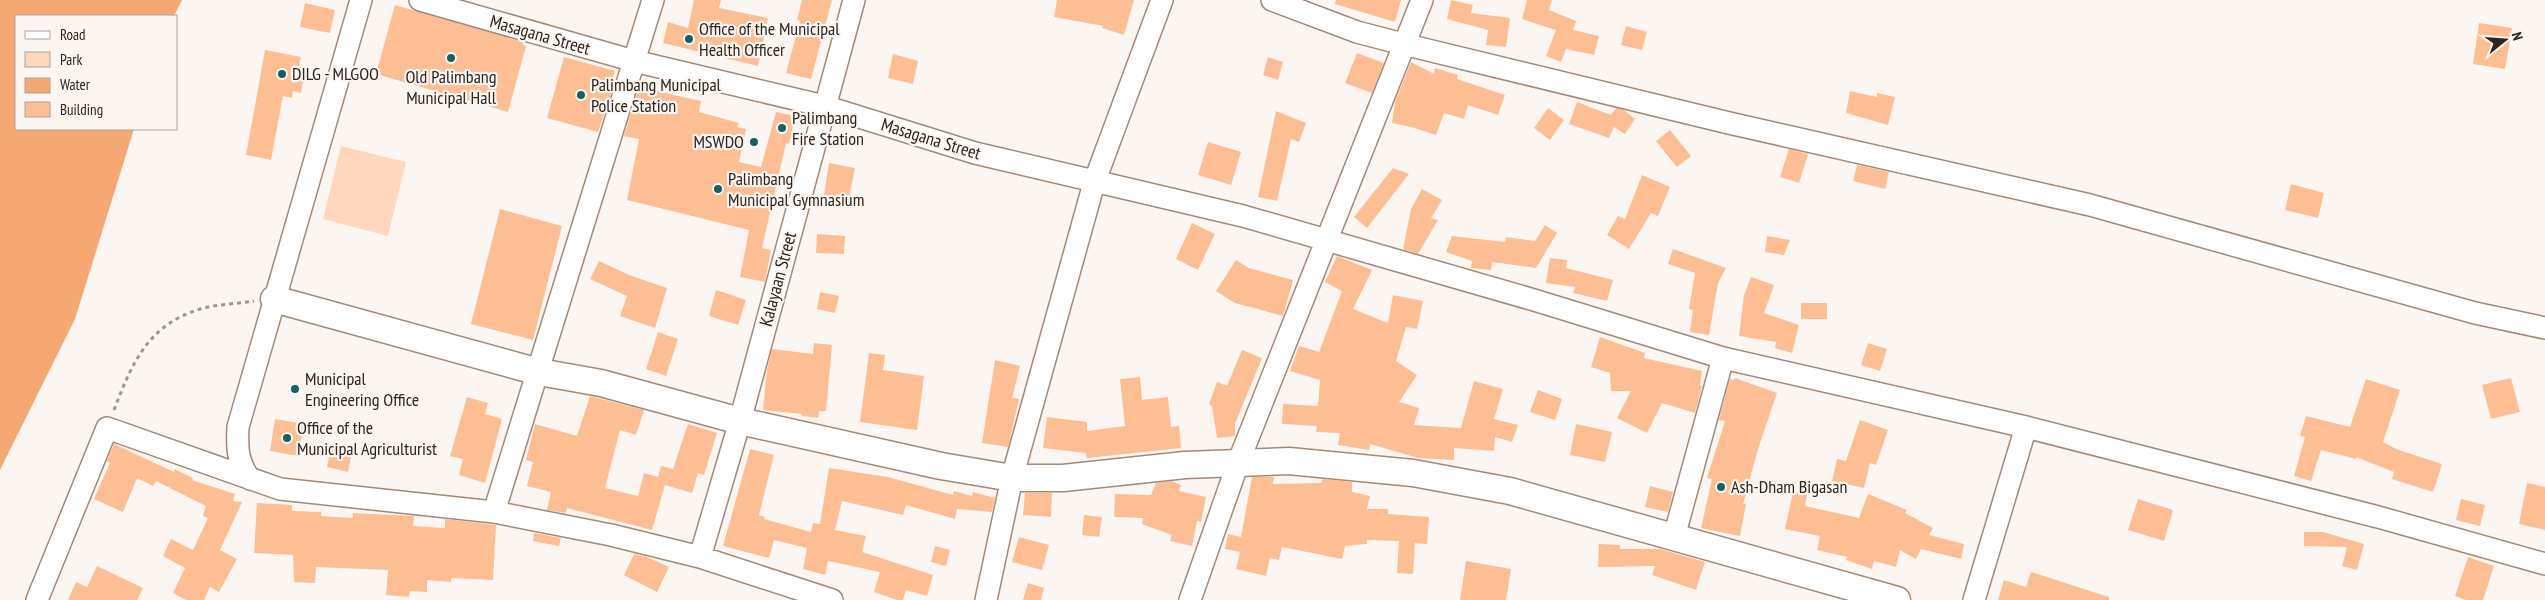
<svg xmlns="http://www.w3.org/2000/svg" width="2545" height="600" font-family="'PT Sans Narrow',sans-serif">
<style>
.green{fill:#fed7bd}
.water{fill:#f6a872}
.building{fill:#febe93}
.lines{fill:none;stroke-linecap:round;stroke-linejoin:round}
.minor-casing{stroke:#a48977;stroke-width:24}
.tertiary-casing{stroke:#a48977;stroke-width:29}
.path{stroke:#9d9690;stroke-width:3;stroke-dasharray:4 4;stroke-linecap:butt}
.minor{stroke:#fff;stroke-width:21}
.tertiary{stroke:#fff;stroke-width:26}
.poi-dot{fill:#126169;stroke:#fcf6f2;stroke-width:2}
.labels{text-anchor:middle;stroke-width:4.5;stroke-linejoin:round;paint-order:stroke}
.poi-label{font-size:18px;fill:#2e241d;stroke:#fcf6f2;text-anchor:start}
.street-label{font-size:18px;fill:#2e241d;stroke:#fcf6f2}
</style>
<rect width="100%" height="100%" fill="#fcf6f2"/>
<path class="green" d="M341 146 406 162 388 236 323 219Z"/>
<path class="water" d="M0 0H182L174 16H16V129H134L75 319 0 470Z"/>
<path class="building" d="M694 0H721L719 8 768 18 758 66 663 43 668 22 688 28Z
M802 0H832L811 79 786 73 800 21 797 20Z
M1057 0H1134L1124 35 1102 28 1103 26 1054 17Z
M1336 0H1401L1395 22 1335 4Z
M1451 0 1473 5 1471 13 1510 18 1506 47 1486 45 1488 30 1447 19Z
M1527 0H1552L1549 10 1576 21 1573 30 1599 36 1594 55 1566 49 1561 62 1546 56 1556 30 1522 19Z
M305 3 335 10 330 33 300 27Z
M395 5 523 42V45L526 46 508 112 376 74Z
M2479 23 2512 28 2505 69 2473 64Z
M1626 26 1647 32 1642 50 1621 45Z
M265 50 301 57 296 77 304 78 301 93 293 91 292 98 283 96 271 160 246 155Z
M1357 53 1384 63 1372 93 1345 83Z
M893 54 918 61 913 84 888 78Z
M564 57 615 71 612 81 615 82 598 132 547 118Z
M1268 57 1283 62 1278 80 1263 75Z
M1411 62 1434 74 1435 68 1458 75 1457 79 1505 95 1498 115 1468 105 1464 119 1444 113 1436 135 1411 127 1392 123 1395 102Z
M639 87 701 101 699 112 739 123 737 127 746 129 739 162 761 167 776 112 795 116 789 144 786 143 762 248 771 250 765 282 740 277 749 230 627 200 639 139 624 136Z
M1850 91 1877 97V93L1895 97 1888 125 1846 113Z
M1577 102 1611 115 1616 108 1624 110 1635 119 1625 134 1614 127 1609 138 1569 124Z
M1548 108 1564 120 1550 140 1534 128Z
M1276 111 1306 123 1299 142 1291 139 1277 201 1258 197Z
M1670 130 1691 156 1677 167 1656 141Z
M1208 142 1241 152 1231 185 1198 175Z
M1789 149 1808 154 1799 183 1780 177Z
M829 163 855 168 849 199 824 195Z
M1857 165 1889 172 1885 189 1853 181Z
M1393 168 1409 174 1367 228 1354 217Z
M1642 175 1670 187 1658 216 1651 213 1629 249 1607 235 1618 216 1625 219Z
M2291 184 2324 193 2318 218 2285 210Z
M1422 189 1442 200 1431 218 1438 220 1418 254 1403 249 1411 209Z
M500 209 562 226 533 340 471 324Z
M1192 223 1215 234 1198 270 1176 259Z
M1545 225 1557 233 1536 268 1492 262 1491 270 1471 268 1472 261 1446 252 1452 236 1505 242 1506 237 1535 241Z
M817 234 845 236 844 254 816 253Z
M1767 236 1790 240 1784 255 1765 252Z
M1673 249 1726 268 1718 283 1709 335 1690 332 1693 310 1689 309 1695 273 1668 264Z
M1337 256 1372 270 1353 309 1388 323 1393 295 1423 301 1417 329 1406 327 1396 361 1417 375 1399 402 1419 408 1414 425 1461 428 1474 381 1503 389 1494 419 1518 425 1512 442 1495 437 1494 451 1454 448V460L1418 458 1370 444 1369 450 1338 445 1340 433 1316 432 1317 426 1282 424 1283 404 1318 406 1320 380 1290 371 1299 346 1319 352 1342 291 1325 282Z
M1550 258 1567 260 1566 268 1613 280 1607 301 1573 293 1575 287 1546 283Z
M1236 260 1249 268 1293 280 1283 316 1235 303 1216 291Z
M599 261 629 275 667 288 655 328 620 316 627 296 590 279Z
M1751 277 1774 285 1764 313 1799 325 1792 353 1775 348 1776 342 1739 336 1744 295Z
M716 290 746 300 738 325 709 316Z
M820 292 839 296 835 313 817 309Z
M1801 303H1827V319H1801Z
M658 332 678 339 666 376 646 369Z
M1600 337 1645 353 1644 358 1702 371 1700 385 1702 386 1695 413 1662 403 1647 433 1617 418 1631 391H1611L1610 373 1591 367Z
M814 343 832 345 826 411H819L818 418 802 416V414L763 410 767 370 772 349 813 354Z
M1868 343 1887 349 1880 371 1861 365Z
M1242 350 1262 358 1235 424V436L1217 438 1212 406 1209 404 1217 382 1227 386Z
M869 353 885 355 883 370 924 376 917 430 860 422Z
M995 360 1020 366 1012 398 1019 399 1008 447 982 443Z
M1140 377 1142 400 1168 397 1171 427 1179 426 1181 448 1087 458 1086 453 1043 448 1047 417 1087 422V431L1125 426 1120 379Z
M1735 378 1777 393 1758 449 1743 504H1746L1740 536 1701 528 1712 479 1707 478 1725 421 1719 420 1730 379 1734 380Z
M2511 378 2520 412 2491 419 2482 385Z
M2366 379 2400 390 2383 442 2396 449 2442 464 2433 492 2392 479 2394 472 2356 457V459L2321 450 2311 481 2294 476 2305 437 2300 436 2306 416 2350 427Z
M1538 390 1562 399 1555 420 1530 412Z
M590 396 644 410 636 435 620 430 605 488 638 496 644 473 658 477 661 466 673 469 688 424 717 433 704 475 698 473 692 493 665 485 652 530 567 508 566 513 547 510 551 492 527 486 533 462 526 460 535 424 577 436Z
M467 397 488 403 485 414 502 419 485 483 459 475 463 459 450 456Z
M275 419 304 424 298 456 270 451Z
M1860 420 1888 430 1876 465 1870 463 1864 488 1832 481 1837 459 1846 461Z
M1576 424 1612 432 1605 462 1570 455Z
M114 444 174 472 175 469 193 478 192 480 235 494 233 501 242 502 220 550 237 559 219 592 210 587 204 600H186L173 593 185 568 163 556 171 539 193 550 208 518 203 516 206 506 156 481 153 486 137 478 123 512 94 499 110 463 107 461Z
M331 447 352 452 348 472 327 467Z
M750 449 774 455 759 515 765 517 764 519 811 532 813 523 820 524 829 468 888 477 953 495 954 491 972 496 973 492 995 498 992 512 957 509 955 519 906 505 903 515 842 501 835 530 866 536 862 552 933 575 927 596 906 590 903 600H897L874 592 880 572 828 561 825 575 803 569 807 548 774 540 769 558 723 546Z
M1252 477H1274L1273 484 1322 483V479L1352 482V492L1370 496 1367 509H1388V514L1429 517 1427 544 1415 543 1413 574 1397 573 1399 541 1367 540V544L1345 546 1342 559 1282 547 1279 560 1270 558 1266 576 1236 569 1240 552 1225 549 1228 534 1241 537Z
M1172 481 1181 485 1179 491 1206 497 1201 522 1197 521 1192 546 1170 541 1172 535 1142 524 1143 518 1114 517 1115 494 1151 495 1156 483Z
M2527 483 2545 487V530L2519 524Z
M1650 486 1673 492 1668 512 1645 507Z
M1793 492 1807 495 1805 506 1859 518 1868 494 1907 510 1905 513 1933 528 1929 535 1964 544 1961 559 1921 549 1916 559 1900 550 1896 567 1874 561 1872 569 1846 560 1847 557 1817 550 1820 536 1785 529Z
M1025 493H1052L1051 517 1023 515Z
M2138 499 2173 510 2164 541 2128 530Z
M2461 499 2485 505 2480 526 2456 520Z
M257 503 292 505V511L321 512V516L353 518V513L414 516 413 526 445 528V519L496 525 493 580 451 578V582L427 580V592L410 591 409 597 386 595 388 570 316 567 315 583 294 582 293 555 254 553Z
M1084 515 1102 517 1099 537 1082 535Z
M2304 532H2323L2364 544 2357 570 2342 566 2347 547 2304 546Z
M534 533 561 538 559 546 533 541Z
M1019 537 1049 545 1042 570 1012 562Z
M1599 544 1620 545V549H1660L1705 562 1696 590 1652 575 1655 566 1598 567Z
M935 546 950 550 946 566 931 562Z
M634 554 647 557 669 567 657 592 624 575Z
M2468 557 2494 566 2483 600H2466L2455 596Z
M1466 561 1511 569 1506 600H1460Z
M97 566 143 588 137 600H68L76 582 87 587Z
M2031 572 2109 597V600H1998L2004 580 2026 587Z
M1028 583 1044 588 1041 600H1023Z"/>
<g class="lines">
<g class="minor-casing">
<path id="minor" d="M420 0 634 61 824 106 975 153 1243 216 1534 300 1723 358 2026 427 2378 517 2545 564
M1272 0 1357 32 1403 44 1729 123 2090 205 2475 313 2545 328
M250 479C237 462 237 447 238 427L361 0
M494 512 653 0
M1674 537 1723 358
M700 557 740 421 854 0
M37 600 107 428 280 489 494 512 611 535 700 557 832 600
M986 600 1012 478 1094 183 1162 0
M1190 600 1238 463 1422 0
M1974 600 2026 427"/>
</g>
<g class="tertiary-casing">
<path id="tertiary" d="M274 299 539 372 601 383 740 421 941 466 1012 478H1063L1185 465 1289 461 1413 473 1510 491 1897 600"/>
</g>
<path class="path" d="M114 410C132 363 148 325 200 309 217 304 236 304 254 301"/>
<use href="#minor" class="minor"/>
<use href="#tertiary" class="tertiary"/>
</g>
<g class="poi-dot">
<circle cx="689" cy="39" r="5"/>
<circle cx="451" cy="58" r="5"/>
<circle cx="282" cy="74" r="5"/>
<circle cx="581" cy="95" r="5"/>
<circle cx="782" cy="128" r="5"/>
<circle cx="754" cy="142" r="5"/>
<circle cx="718" cy="189" r="5"/>
<circle cx="295" cy="389" r="5"/>
<circle cx="287" cy="438" r="5"/>
<circle cx="1721" cy="487" r="5"/>
</g>
<g class="labels">
<g class="poi-label">
<text x="699" y="35">Office of the Municipal<tspan x="699" dy="21">Health Officer</tspan></text>
<text x="292" y="80">DILG - MLGOO</text>
<text x="451" y="83" text-anchor="middle">Old Palimbang<tspan x="451" dy="21">Municipal Hall</tspan></text>
<text x="591" y="91">Palimbang Municipal<tspan x="591" dy="21">Police Station</tspan></text>
<text x="792" y="124">Palimbang<tspan x="792" dy="21">Fire Station</tspan></text>
<text x="744" y="148" text-anchor="end">MSWDO</text>
<text x="728" y="185">Palimbang<tspan x="728" dy="21">Municipal Gymnasium</tspan></text>
<text x="305" y="385">Municipal<tspan x="305" dy="21">Engineering Office</tspan></text>
<text x="297" y="434">Office of the<tspan x="297" dy="21">Municipal Agriculturist</tspan></text>
<text x="1731" y="493">Ash-Dham Bigasan</text>
</g>
<g class="street-label">
<text transform="translate(540 35) rotate(16)" y="6">Masagana Street</text>
<text transform="translate(931 139) rotate(17)" y="6">Masagana Street</text>
<text transform="translate(778 279) rotate(-75)" y="6">Kalayaan Street</text>
</g>
</g>
<rect x="15" y="15" width="162" height="115" fill="#fcf6f2" stroke="#aaa29d"/>
<rect x="25" y="31" width="25" height="8" fill="#ffffff" stroke="#aaa29d"/>
<text x="60" y="40" font-size="15" fill="#2e241d">Road</text>
<rect x="25" y="52" width="25" height="15" fill="#fed7bd" stroke="#aaa29d"/>
<text x="60" y="65" font-size="15" fill="#2e241d">Park</text>
<rect x="25" y="78" width="25" height="15" fill="#f6a872" stroke="#aaa29d"/>
<text x="60" y="90" font-size="15" fill="#2e241d">Water</text>
<rect x="25" y="102" width="25" height="15" fill="#febe93" stroke="#aaa29d"/>
<text x="60" y="115" font-size="15" fill="#2e241d">Building</text>
<g transform="translate(2505 40) rotate(73)" stroke="#fcf6f2" stroke-width="4" paint-order="stroke">
<path d="M0-4L9 19L0 12L-9 19Z" fill="#2e241d"/>
<text y="-8" font-size="14" font-weight="bold" text-anchor="middle" fill="#2e241d">N</text>
</g>
</svg>
